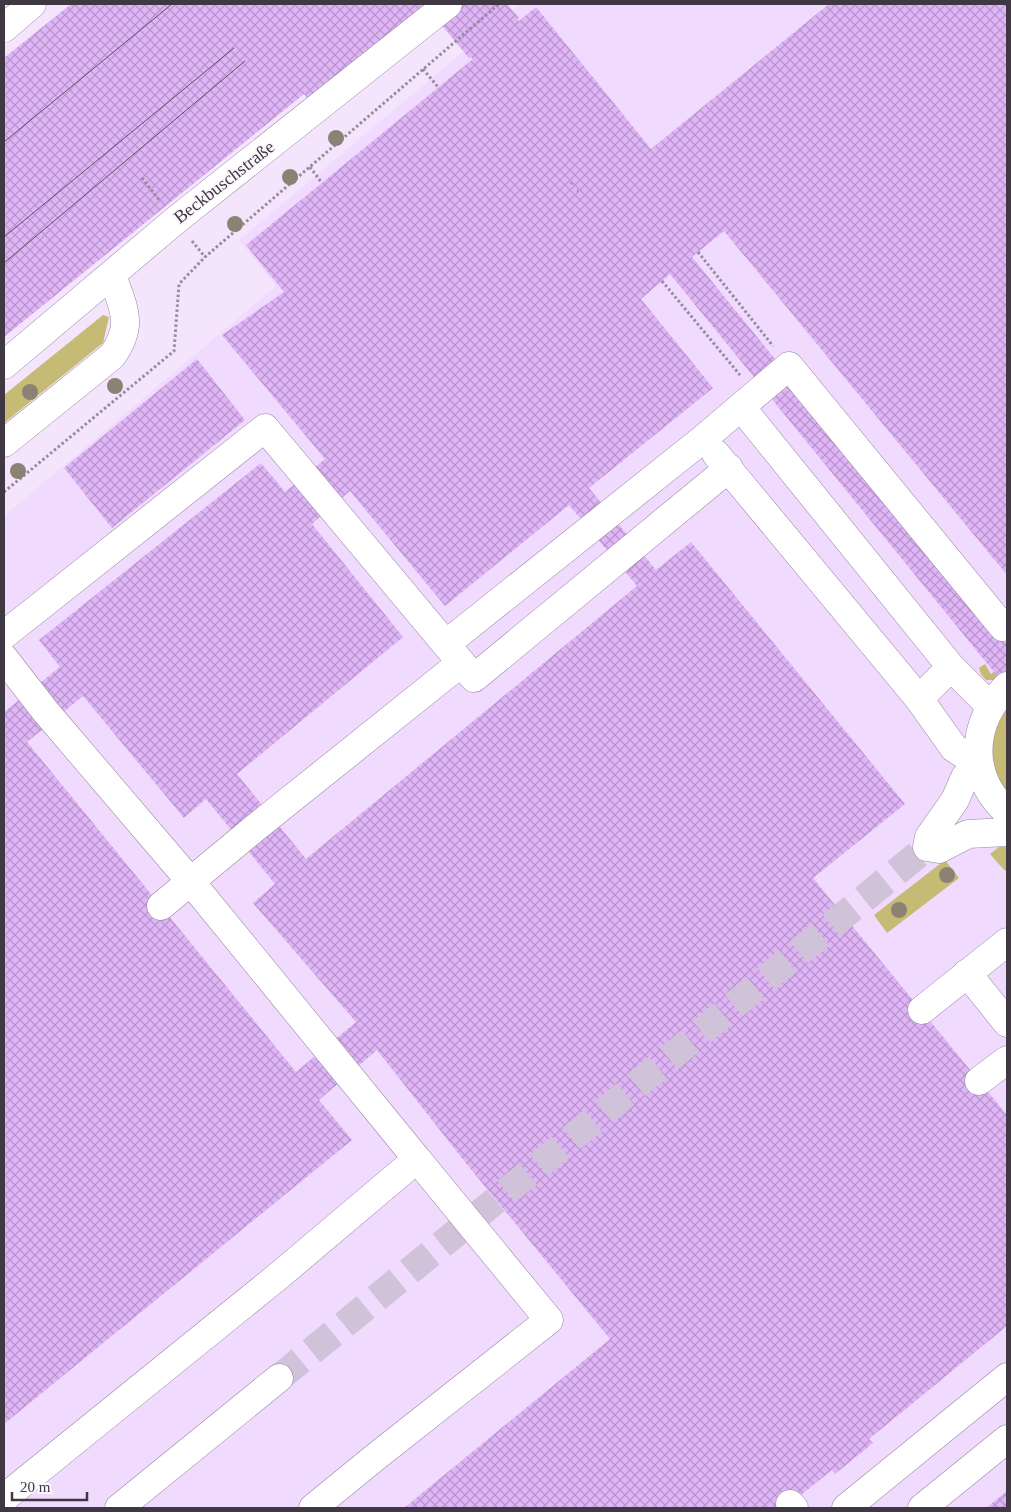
<svg xmlns="http://www.w3.org/2000/svg" width="1011" height="1512" font-family="'Times New Roman',serif">
<style>
.built{fill:#f0dafd}
.grass{fill:#c6bb75}
.building{fill:url(#building-cross-hatch);fill-rule:evenodd}
.lines{fill:none;stroke-linecap:round;stroke-linejoin:round}
.minor-tunnel{stroke:#d0c2d8;stroke-width:28;stroke-dasharray:28 14;stroke-linecap:butt}
.minor-casing{stroke:#9685a0;stroke-width:29}
.path{stroke:#968b9c;stroke-width:3;stroke-dasharray:2.5 2.5;stroke-linecap:butt}
.minor{stroke:#fff;stroke-width:28}
.tram{stroke:#5a525f;stroke-width:1}
.tree{fill:#8c8273}
.labels{text-anchor:middle;stroke-width:4;stroke-linejoin:round;paint-order:stroke}
.street-label{font-size:18px;fill:#3f3843;stroke:#fbf7fd}
</style>
<defs>
<pattern id="building-cross-hatch" width="8" height="8" patternUnits="userSpaceOnUse" patternTransform="scale(1.25)"><rect width="8" height="8" fill="#e0b5f8"/><path d="M0 0l8 8M0 8l8-8" fill="none" stroke="#b794ca"/></pattern>
</defs>
<rect width="100%" height="100%" fill="#f4e5fd"/>
<path class="built" d="M520 4H1007V1508H4V516L276 286 239 240Z"/>
<path class="grass" d="M103 315 109 317 103 343 4 423V395Z
M1007 661V672L997 680H986L981 674 979 668 985 664 991 674Z
M1007 709V793C987 769 988 733 1007 709Z
M1000 846 1007 847V869L1005 871 990 854Z
M945 860 959 878 887 933 874 915Z"/>
<path class="building" d="M71 4H507L519 18 517 19 519 21 536 7 651 149 829 4H1007V575L724 231 692 257 1007 644V688L670 274 641 299 713 388 589 488 656 570 691 542 905 804 813 878 1007 1115V1326L869 1439 873 1443 835 1474 832 1470 785 1508H404L610 1339 465 1162 377 1050 319 1100 352 1140 4 1424V712L60 667 39 640 261 463 285 492 325 459 222 335 284 292 246 245 473 59 471 57 469 58 429 10 313 105 304 94 4 337V58ZM350 491 445 606 569 505 637 586 306 859 237 774 403 637 312 524ZM83 696 184 818 206 799 275 884 253 903 356 1022 296 1072 27 742Z
M197 359 245 420 112 528 64 468Z
M1007 1491V1508H986Z"/>
<g class="lines">
<path class="minor-tunnel" d="M279 1378 927 847"/>
<g class="minor-casing">
<path id="minor" d="M4 28 32 4
M4 365 176 220 448 4
M4 443 112 356C135 324 123 308 112 275
M716 454 919 699 951 667 741 407
M4 635 265 428 474 678 729 468
M446 644 703 439 789 366 1003 627 1007 624
M4 658 46 712 191 882 417 1159 276 1278 4 1498
M951 667 990 706
M1007 686C971 724 967 775 1007 812
M919 699 954 748 980 765 965 777 955 800 929 837 927 847 939 849 968 834 1007 832
M161 906 255 828 461 663
M967 973 1007 1023
M922 1010 1007 942
M979 1081 1007 1060
M790 1504 794 1508
M119 1508 279 1378
M313 1508 373 1459 549 1320 417 1159
M846 1508 1007 1377
M922 1508 1007 1439"/>
</g>
<path class="path" d="M423 69 438 87
M310 167 322 183
M142 178 160 201
M571 184 572 183
M577 191H578
M192 241 205 257
M698 252 773 346
M662 281 740 375
M4 492 174 351 179 284 205 257 499 4"/>
<use href="#minor" class="minor"/>
<path class="tram" d="M4 142 172 4
M4 237 234 48
M4 263 245 61"/>
</g>
<g class="tree">
<circle cx="336" cy="138" r="8"/>
<circle cx="290" cy="177" r="8"/>
<circle cx="235" cy="224" r="8"/>
<circle cx="115" cy="386" r="8"/>
<circle cx="30" cy="392" r="8"/>
<circle cx="18" cy="471" r="8"/>
<circle cx="947" cy="875" r="8"/>
<circle cx="899" cy="910" r="8"/>
</g>
<g class="labels">
<g class="street-label">
<text transform="translate(224 182) rotate(-38)" y="6">Beckbuschstraße</text>
</g>
</g>
<rect width="1011" height="1512" fill="none" stroke="#3f3843" stroke-width="10"/>
<path d="M12 1492v8h75v-8" fill="none" stroke="#3f3843" stroke-width="2.5"/>
<text x="20" y="1492" font-size="15" fill="#3f3843" stroke="#fbf7fd" stroke-width="4" paint-order="stroke">20 m</text>
</svg>
